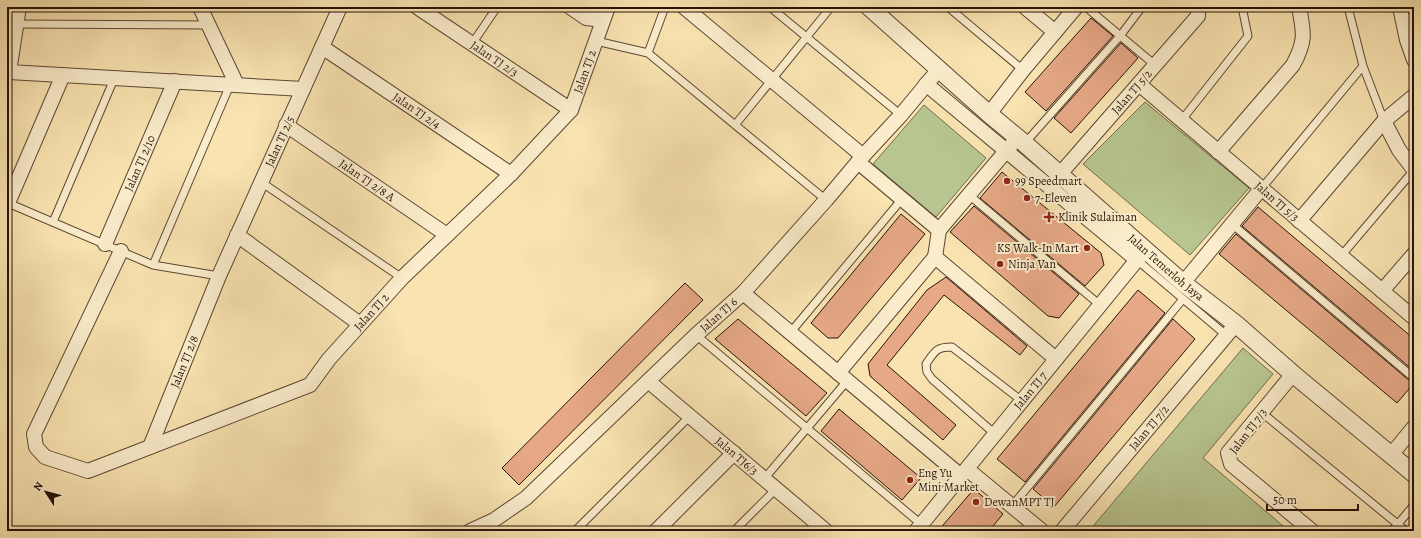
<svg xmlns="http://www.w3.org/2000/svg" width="1421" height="538" font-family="Alegreya,serif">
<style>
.green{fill:#b8c590;stroke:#706c4d}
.building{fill:#e6a886;stroke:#27130a}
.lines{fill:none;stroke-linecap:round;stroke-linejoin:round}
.service-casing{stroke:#5c4734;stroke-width:9}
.minor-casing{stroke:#5c4734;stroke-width:16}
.tertiary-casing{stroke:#5c4734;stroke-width:19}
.service{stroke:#fbedcc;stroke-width:7}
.minor{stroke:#fbedcc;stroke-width:14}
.tertiary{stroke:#fbedcc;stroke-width:17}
.poi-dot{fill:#8f2418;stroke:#fbedcc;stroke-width:1.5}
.labels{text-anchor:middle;stroke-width:4;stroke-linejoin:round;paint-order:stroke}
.street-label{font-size:12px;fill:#27130a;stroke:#fbedcc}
.poi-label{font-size:12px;fill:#27130a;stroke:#fbedcc;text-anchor:start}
</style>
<rect width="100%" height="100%" fill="#f9e4b1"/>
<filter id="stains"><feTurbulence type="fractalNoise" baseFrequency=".005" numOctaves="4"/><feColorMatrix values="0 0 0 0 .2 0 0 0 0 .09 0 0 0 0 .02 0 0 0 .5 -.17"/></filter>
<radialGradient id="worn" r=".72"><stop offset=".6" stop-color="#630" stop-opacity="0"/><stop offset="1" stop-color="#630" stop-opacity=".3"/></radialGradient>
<path class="green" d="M1145 102 1249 188 1190 255 1083 164Z
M924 105 986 158 936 217 873 164Z
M1243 348 1273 374 1203 458 1289 531H1089Z"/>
<path class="building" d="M1091 18 1113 36 1046 111 1025 92Z
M1121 43 1138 58 1071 133 1054 118Z
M1002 172 1101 253 1104 265 1085 286 980 198Z
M974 206 1079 294 1059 318 1048 316 950 232Z
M1258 207 1414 339V371L1242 226Z
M901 214 925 234 838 338H828L811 323Z
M1236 234 1411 382 1414 383 1397 403 1219 254Z
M946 277 1027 346 1020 355 944 295 887 365 956 425 943 440 870 376 868 364 927 290Z
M685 283 703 300 519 485 502 468Z
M1138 290 1165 313 1025 482 997 459Z
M738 319 827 393 806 416 715 339Z
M1173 319 1195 339 1054 507 1033 489Z
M839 409 921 478 902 500 821 431Z
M974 489 1003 514 989 531H938Z"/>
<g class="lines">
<g class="service-casing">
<path id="service" d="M770 7 901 115
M948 7 1023 70
M1086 7 1155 65
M1348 7 1363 66 1384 121
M880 16 887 7
M16 24 209 25
M596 41 648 53 665 7
M472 44 497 7
M648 53 826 200
M1181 121 1248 36 1242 7
M735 125 831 7
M1025 143 1120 36 1142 7
M261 182 402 278
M1261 189 1363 66
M969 195 1100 305
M8 203 153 265 219 276
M53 222 114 79
M1232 224 1414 378
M1341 256 1414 170
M1137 260 1226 335
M153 265 230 85
M790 333 902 199
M696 335 921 524
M1261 412 1406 531
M995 434 932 379 927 372 926 364C935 351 936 347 952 347L1022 401
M764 479 847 381
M1012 506 1183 299
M575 531 690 416
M734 531 776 489
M1392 531 1414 505"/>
</g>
<g class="minor-casing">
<g id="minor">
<path d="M19 7 9 72 303 89"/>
<path d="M200 7 237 85"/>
<path id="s1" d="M417 7 571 110"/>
<path d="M570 7 586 18 603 20"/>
<path d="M684 7 863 156"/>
<path d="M1025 7 1055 32"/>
<path d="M1400 7 1407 40 1414 60"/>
<path id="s2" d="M322 47 511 174"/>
<path d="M926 84 1137 260"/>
<path id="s3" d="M1139 84 1414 318"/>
<path d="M989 114 1023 70 1076 7"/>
<path d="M1384 121 1399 150 1414 170"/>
<path id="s4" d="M286 125 447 235"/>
<path d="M1218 152 1293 65C1306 41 1304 33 1299 7"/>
<path d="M858 162 939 230 1012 144"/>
<path id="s5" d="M1060 174 1198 16V7"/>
<path d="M8 203 63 75"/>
<path d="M1299 221 1384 121 1414 96"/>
<path d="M237 235 360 324"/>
<path id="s6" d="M105 244 175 81"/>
<path id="s7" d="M121 251 34 434 36 447 45 457 88 471 310 385 329 359 402 278 511 174 571 110 608 7"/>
<path d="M935 257 939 230"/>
<path d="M1183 283 1261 189"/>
<path d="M1382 291 1414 254"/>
<path d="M743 293 961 476"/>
<path d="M838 373 935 257 1056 359"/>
<path d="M1293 374 1228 453 1231 464 1312 531"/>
<path id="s8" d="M648 381 826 531"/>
<path id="s9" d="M150 447 219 276 340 7"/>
<path d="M1391 455 1414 427"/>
<path d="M967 469 1042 531"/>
<path id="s10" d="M470 531 494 520 526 498 696 335 743 293 826 200 863 156 901 115 939 69"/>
<path d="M656 531 734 453"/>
<path id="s11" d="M916 531 1145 250"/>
<path id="s12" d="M1062 531 1236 324"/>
</g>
</g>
<g class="tertiary-casing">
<g id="tertiary">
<path id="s13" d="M869 7 989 114 1024 143 1183 283 1236 324 1293 374 1414 474"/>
</g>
</g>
<use href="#service" class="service"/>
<use href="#minor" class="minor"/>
<use href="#tertiary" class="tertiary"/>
</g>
<g class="poi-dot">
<circle cx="1007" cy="181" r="4"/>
<circle cx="1027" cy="198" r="4"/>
<path d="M1047 211h4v4h4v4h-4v4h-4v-4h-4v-4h4z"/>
<circle cx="1087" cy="248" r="4"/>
<circle cx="1000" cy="264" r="4"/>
<circle cx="910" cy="480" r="4"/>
<circle cx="976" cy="502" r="4"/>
</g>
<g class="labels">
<g class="street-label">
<text dy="4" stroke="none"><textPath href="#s1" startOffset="93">Jalan TJ 2/3</textPath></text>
<text dy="4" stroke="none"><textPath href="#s7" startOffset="933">Jalan TJ 2</textPath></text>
<text dy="4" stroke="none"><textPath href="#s5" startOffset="109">Jalan TJ 5/2</textPath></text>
<text dy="4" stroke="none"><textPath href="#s2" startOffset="114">Jalan TJ 2/4</textPath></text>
<text dy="4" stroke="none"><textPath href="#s9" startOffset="332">Jalan TJ 2/5</textPath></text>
<text dy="4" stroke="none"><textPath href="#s6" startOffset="88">Jalan TJ 2/10</textPath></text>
<text dy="4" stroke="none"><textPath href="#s4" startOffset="98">Jalan TJ 2/8 A</textPath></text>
<text dy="4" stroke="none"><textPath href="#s3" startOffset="181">Jalan TJ 5/3</textPath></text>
<text dy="4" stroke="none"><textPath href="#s13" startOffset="395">Jalan Temerloh Jaya</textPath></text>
<text dy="4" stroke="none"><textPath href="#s7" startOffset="608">Jalan TJ 2</textPath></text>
<text dy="4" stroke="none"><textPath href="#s10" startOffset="331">Jalan TJ 6</textPath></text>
<text dy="4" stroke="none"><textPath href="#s9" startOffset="92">Jalan TJ 2/8</textPath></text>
<text dy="4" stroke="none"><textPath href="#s11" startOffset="181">Jalan TJ 7</textPath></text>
<text dy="4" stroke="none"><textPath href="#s12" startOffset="135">Jalan TJ 7/2</textPath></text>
<text transform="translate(1248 431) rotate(-53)" y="4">Jalan TJ 7/3</text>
<text dy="4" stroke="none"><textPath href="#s8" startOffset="116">Jalan TJ6/3</textPath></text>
</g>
<g class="poi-label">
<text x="1015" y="185">99 Speedmart</text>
<text x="1035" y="202">7-Eleven</text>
<text x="1058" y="221">Klinik Sulaiman</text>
<text x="1079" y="252" text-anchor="end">KS Walk-In Mart</text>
<text x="1008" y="268">Ninja Van</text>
<text x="918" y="477">Eng Yu<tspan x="918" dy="14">Mini Market</tspan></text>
<text x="984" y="506">DewanMPT TJ</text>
</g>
</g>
<rect width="1421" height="538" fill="none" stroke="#f9e4b1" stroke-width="24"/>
<rect x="8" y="8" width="1405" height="522" fill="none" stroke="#27130a" stroke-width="2"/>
<rect x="12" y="12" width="1397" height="514" fill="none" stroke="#27130a"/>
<g transform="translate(46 492) rotate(306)" stroke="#fbedcc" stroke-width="3" paint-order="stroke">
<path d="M0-3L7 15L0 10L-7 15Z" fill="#27130a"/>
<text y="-6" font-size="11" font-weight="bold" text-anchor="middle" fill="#27130a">N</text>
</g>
<path d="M1267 504v6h91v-6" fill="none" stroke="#27130a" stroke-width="2"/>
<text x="1273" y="504" font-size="12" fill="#27130a" stroke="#fbedcc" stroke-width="3" paint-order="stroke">50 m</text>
<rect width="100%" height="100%" filter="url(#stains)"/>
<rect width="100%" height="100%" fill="url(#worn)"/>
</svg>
